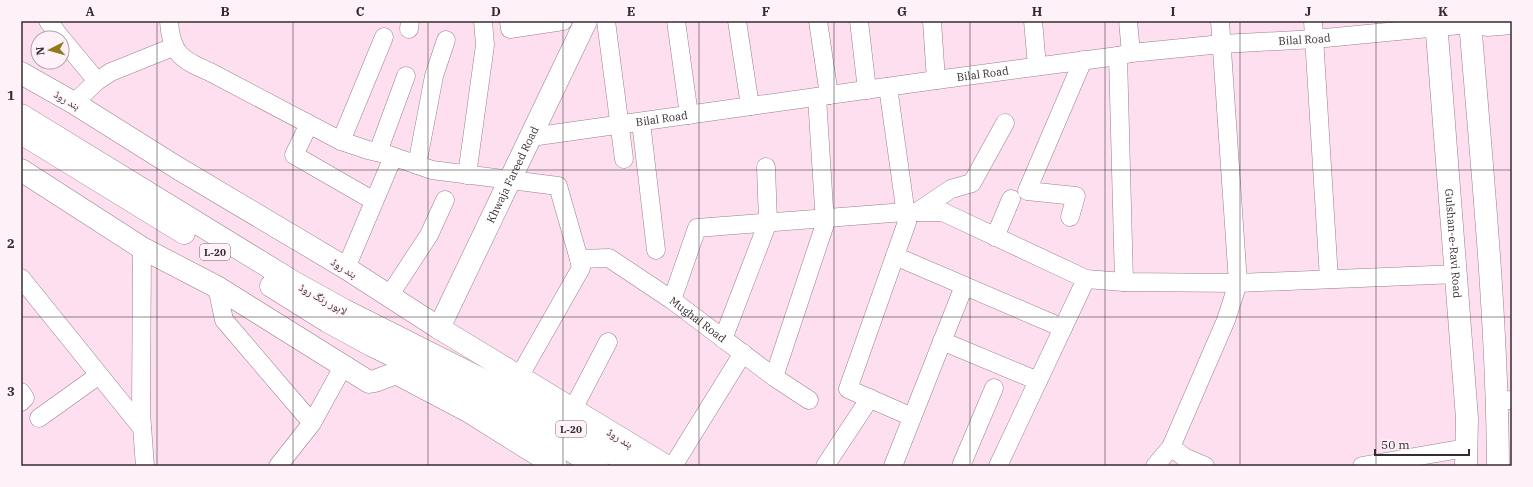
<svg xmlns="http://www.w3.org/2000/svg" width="1533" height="487" font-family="'IBM Plex Serif','Noto Naskh Arabic',serif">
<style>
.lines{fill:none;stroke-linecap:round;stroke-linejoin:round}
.minor-casing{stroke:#9a7f8e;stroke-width:19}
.major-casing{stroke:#9a7f8e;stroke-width:23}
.highway-casing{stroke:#9a7f8e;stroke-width:23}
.minor{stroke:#fff;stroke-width:18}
.major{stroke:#fff;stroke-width:22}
.highway{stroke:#fff;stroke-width:22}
.grid{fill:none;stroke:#362b31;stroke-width:1;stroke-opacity:0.55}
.labels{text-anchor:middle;stroke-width:3;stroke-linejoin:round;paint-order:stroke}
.shield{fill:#fef2f8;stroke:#72676d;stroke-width:1}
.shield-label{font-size:10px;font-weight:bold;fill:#362b31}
.street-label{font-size:11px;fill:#362b31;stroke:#fef2f8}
.neatline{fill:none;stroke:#362b31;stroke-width:1.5}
.grid-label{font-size:13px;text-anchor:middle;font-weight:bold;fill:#362b31}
</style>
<rect width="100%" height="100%" fill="#fddfef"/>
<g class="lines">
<g class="minor-casing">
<g id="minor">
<path d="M48 21 61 38"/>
<path d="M169 21C171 54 182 60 210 72L341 141 368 150 389 155 432 170 558 186 579 259 581 268 519 377"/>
<path d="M509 21 510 29 563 21"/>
<path d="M606 21 624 159"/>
<path d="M676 21 689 115"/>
<path d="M737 21 750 106"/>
<path d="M818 21 829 95"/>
<path d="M859 21 867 90"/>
<path d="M932 21 936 80"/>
<path d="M1033 21 1037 66"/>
<path d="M1128 21 1131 53"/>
<path d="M1313 21 1329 279"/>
<path d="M409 29 410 21"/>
<path d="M62 39 97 81"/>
<path d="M1118 56 1124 282"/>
<path d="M888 87 907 222 848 389 912 417"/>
<path d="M74 103 97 81 111 72 173 47"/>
<path d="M641 122 656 250"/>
<path d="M309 124 294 155 374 201"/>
<path id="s1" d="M531 137 936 80 1118 56 1131 53 1222 44 1315 39 1470 24 1487 27 1512 25"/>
<path d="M341 141 384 37"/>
<path d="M378 152 406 76"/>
<path d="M417 165 434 76 446 40"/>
<path d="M467 175 485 45 483 21"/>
<path d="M917 212 951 189 972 183 1005 123"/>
<path d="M1070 217 1076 196 1027 191 1083 60"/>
<path d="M995 237 1011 199"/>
<path d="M142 248 141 413 145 466"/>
<path d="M895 256 1063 328"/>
<path id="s2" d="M579 259 609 258 672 300 774 377 809 400"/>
<path d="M346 268 393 157"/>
<path d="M21 278 142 428"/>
<path d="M217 287 224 320 312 423 278 466"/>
<path d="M389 296 429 235 445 200"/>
<path d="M672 300 697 228 905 212H943L1086 279 1124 282 1238 283 1457 274"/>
<path d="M723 339 768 222 766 167"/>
<path d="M942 341 1038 381"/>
<path d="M774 377 825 224 817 97"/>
<path d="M21 392 25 398 21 402"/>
<path d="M1497 401 1512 400"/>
<path d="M573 409 608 342"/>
<path d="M39 418 99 375"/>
<path d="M312 423 344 365"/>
<path d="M673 466 743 353"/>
<path d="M825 466 870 398"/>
<path d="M893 466 964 286"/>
<path d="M961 466 994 388"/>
<path d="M998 466 1086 279"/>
<path d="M1155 466 1171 447"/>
<path d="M1205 466 1184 457 1171 447 1226 320 1238 283 1220 21"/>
<path d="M1362 466 1466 448"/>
</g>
</g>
<g class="major-casing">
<g id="major">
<path id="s3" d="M1436 21 1467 418 1466 466"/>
<path d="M1470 21C1482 169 1497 317 1498 466"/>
<path d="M21 73 74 103 176 167 346 268 439 328 666 466"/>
<path d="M21 170 142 248 217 287 369 382 375 381 396 373 468 411 556 466"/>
<path id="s4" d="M439 328 586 21"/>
</g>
</g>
<g class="highway-casing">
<path id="highway" d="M21 115 295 283 344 310 507 392 634 466
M21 133 184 233
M271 286 327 321 371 345 432 374 500 410 597 466"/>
</g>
<use href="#minor" class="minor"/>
<use href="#major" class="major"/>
<use href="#highway" class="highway"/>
</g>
<path class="grid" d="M157 21V466M293 21V466M428 21V466M563 21V466M699 21V466M834 21V466M970 21V466M1105 21V466M1240 21V466M1376 21V466M21 170H1512M21 317H1512"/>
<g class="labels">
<g class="shield">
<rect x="200" y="244" width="30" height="16" rx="3"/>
<rect x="556" y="421" width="30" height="16" rx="3"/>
</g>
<g class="shield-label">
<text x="215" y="256">L-20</text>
<text x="571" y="433">L-20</text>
</g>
<g class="street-label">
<text dy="4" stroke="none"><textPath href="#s1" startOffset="780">Bilal Road</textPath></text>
<text dy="4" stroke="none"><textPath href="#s1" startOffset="456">Bilal Road</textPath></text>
<text transform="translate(67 100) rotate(30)" y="4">بند روڈ</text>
<text dy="4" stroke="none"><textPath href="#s1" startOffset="132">Bilal Road</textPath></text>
<text dy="4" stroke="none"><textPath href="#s4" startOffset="170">Khwaja Fareed Road</textPath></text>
<text dy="4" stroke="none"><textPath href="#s3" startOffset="223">Gulshan-e-Ravi Road</textPath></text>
<text transform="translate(344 268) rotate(32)" y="4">بند روڈ</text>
<text transform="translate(323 299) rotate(29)" y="4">لاہور رنگ روڈ</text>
<text dy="4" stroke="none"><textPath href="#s2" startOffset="138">Mughal Road</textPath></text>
<text transform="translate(620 438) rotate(31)" y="4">بند روڈ</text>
</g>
</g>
<rect width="1533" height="487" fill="none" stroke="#fef2f8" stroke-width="44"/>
<g transform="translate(50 50) rotate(264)"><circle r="19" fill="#fef2f8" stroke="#aea2a8"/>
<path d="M0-3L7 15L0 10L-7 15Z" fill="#90791f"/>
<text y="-6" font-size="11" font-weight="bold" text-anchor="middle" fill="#362b31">N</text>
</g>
<path d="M1375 449v6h94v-6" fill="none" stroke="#362b31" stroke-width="2"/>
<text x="1381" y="449" font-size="12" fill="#362b31" stroke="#fef2f8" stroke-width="3" paint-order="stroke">50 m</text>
<rect x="22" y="22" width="1489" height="443" class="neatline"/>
<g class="grid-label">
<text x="90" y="16">A</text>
<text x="225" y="16">B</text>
<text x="360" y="16">C</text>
<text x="496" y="16">D</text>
<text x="631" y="16">E</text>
<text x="766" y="16">F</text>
<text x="902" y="16">G</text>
<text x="1037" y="16">H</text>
<text x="1173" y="16">I</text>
<text x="1308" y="16">J</text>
<text x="1443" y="16">K</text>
<text x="11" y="100">1</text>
<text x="11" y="248">2</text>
<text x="11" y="396">3</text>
</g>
</svg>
